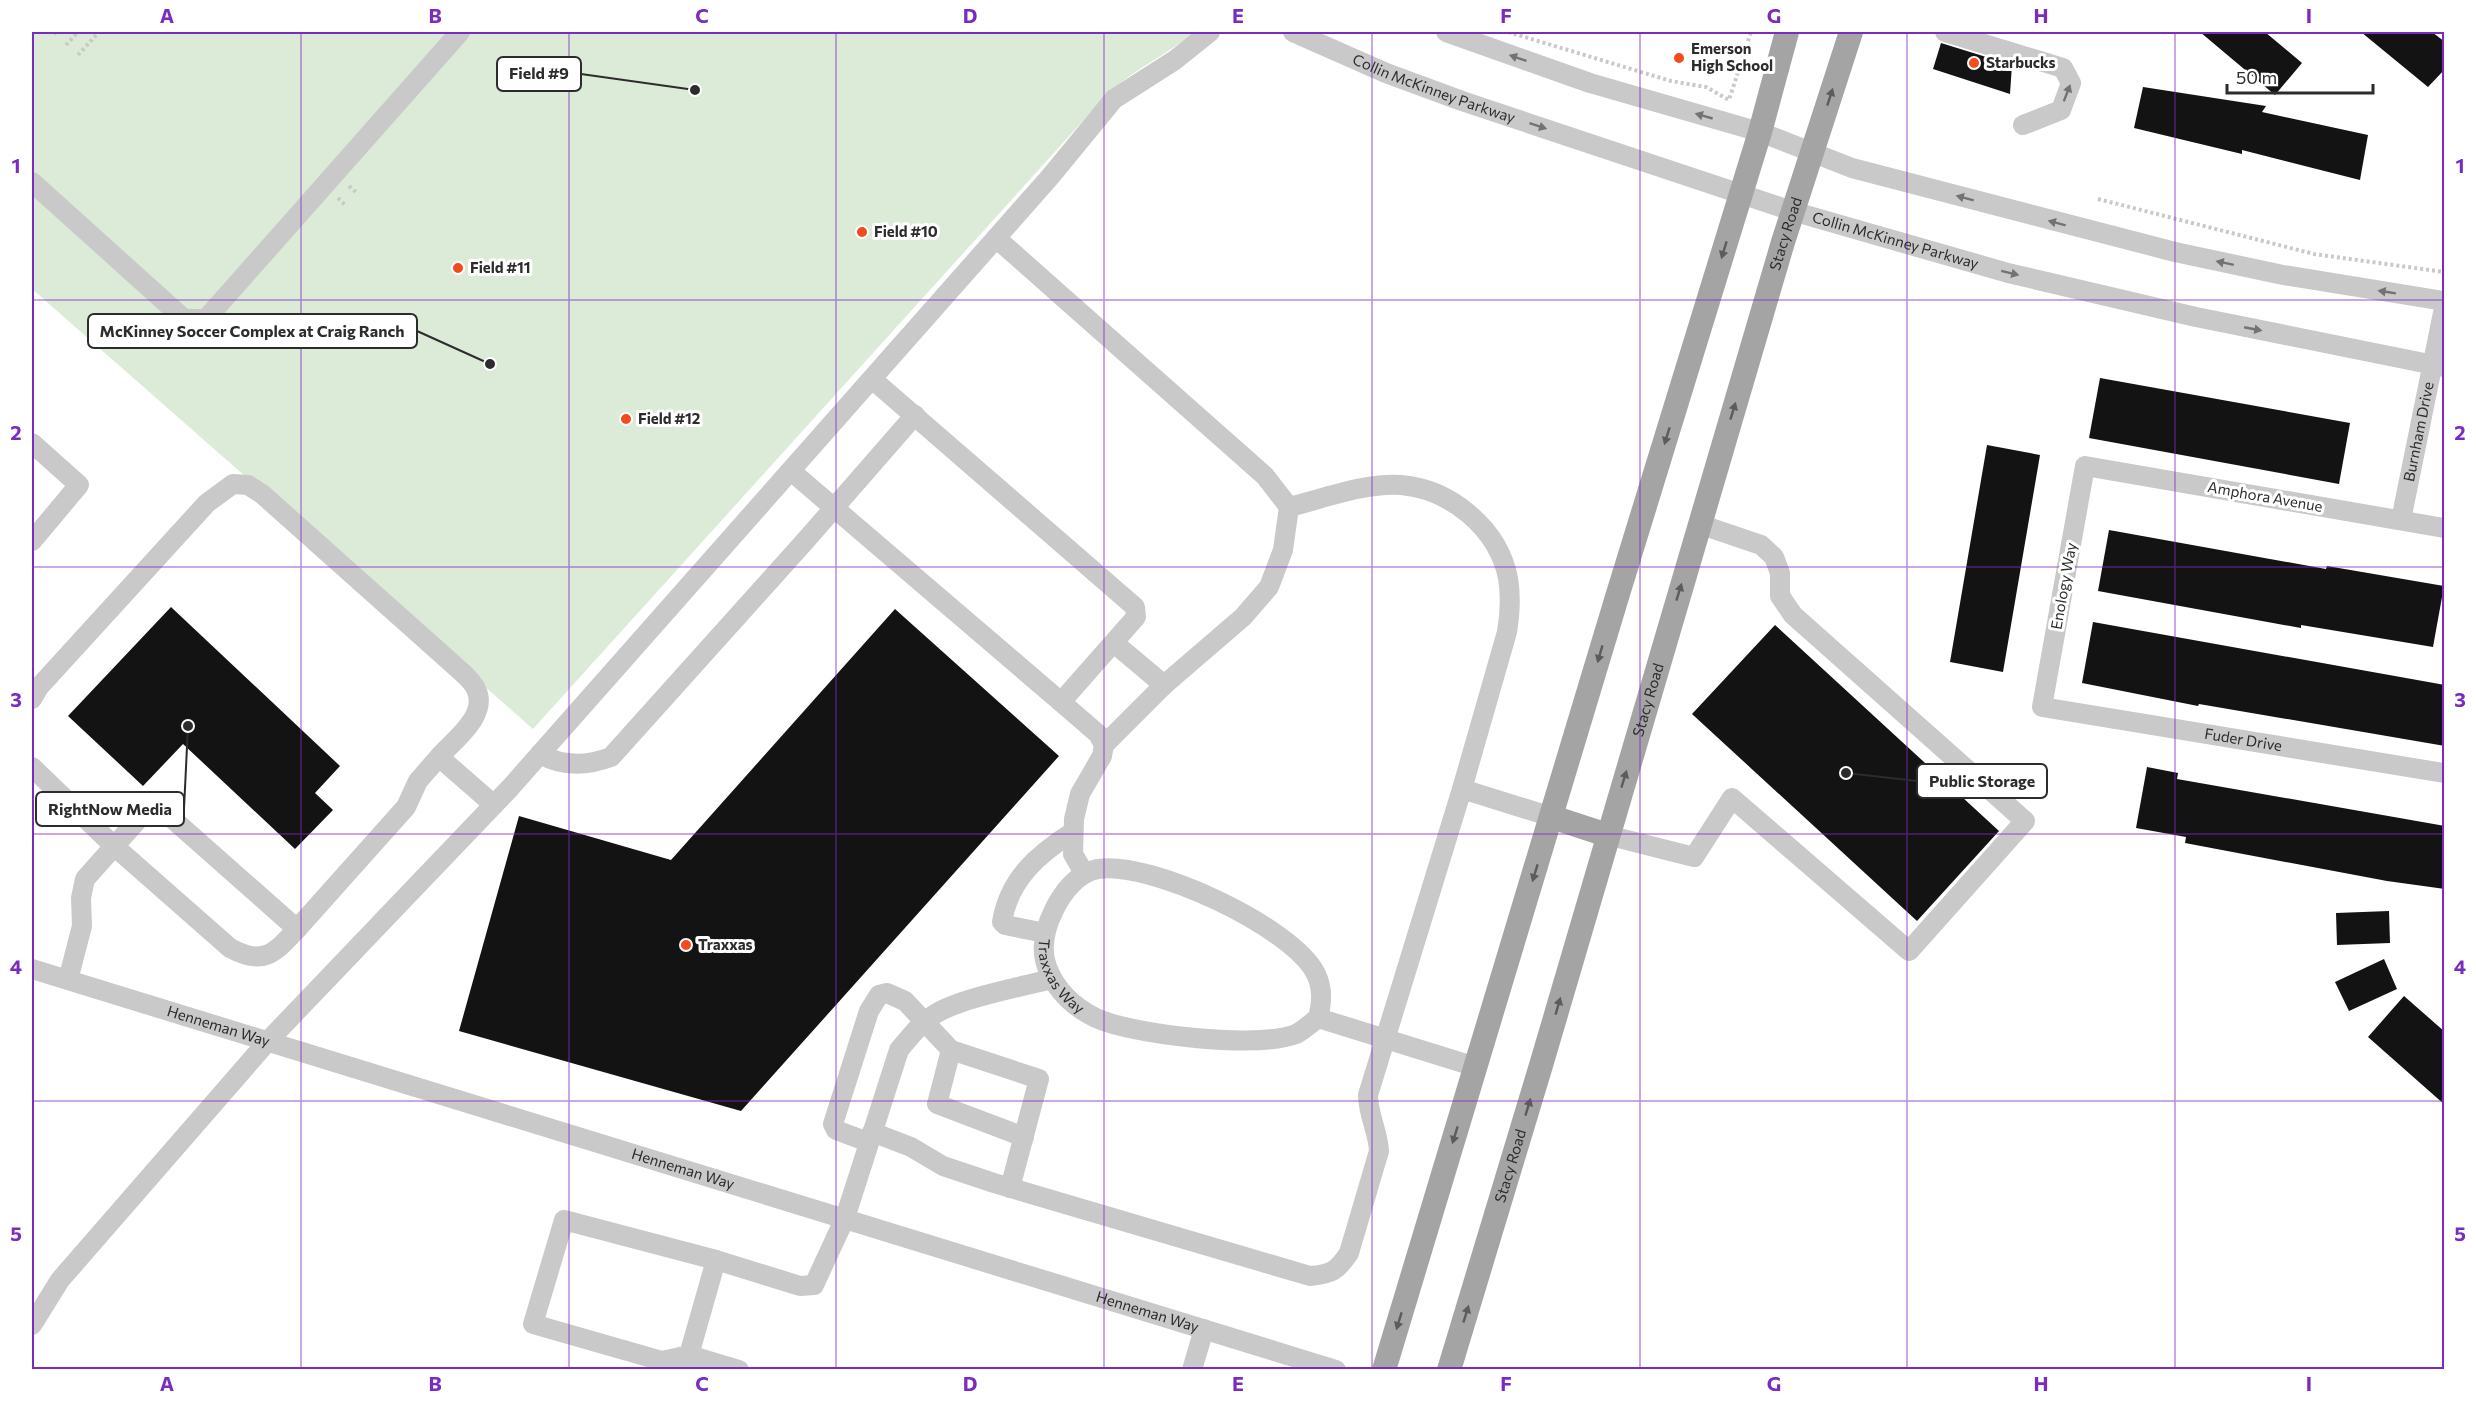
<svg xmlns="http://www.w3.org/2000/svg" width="2476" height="1401" font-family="Commissioner,sans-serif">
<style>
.green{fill:#dcebd7}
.building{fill:#131313}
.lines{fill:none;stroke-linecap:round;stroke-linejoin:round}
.path{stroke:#c9c9c9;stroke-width:4;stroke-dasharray:3 3;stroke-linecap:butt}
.minor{stroke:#c9c9c9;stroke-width:20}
.major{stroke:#a4a4a4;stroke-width:24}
.oneway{fill:#737373}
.oneway2{fill:#5c5c5c}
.grid{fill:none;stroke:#7b2cbf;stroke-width:1.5;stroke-opacity:0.55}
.poi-dot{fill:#f44a1d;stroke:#fff;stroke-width:2}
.labels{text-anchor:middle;stroke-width:6;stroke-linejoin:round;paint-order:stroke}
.poi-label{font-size:15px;font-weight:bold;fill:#2c2c2c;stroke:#fff;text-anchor:start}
.street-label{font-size:15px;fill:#2c2c2c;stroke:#fff}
.leader{fill:none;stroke:#2c2c2c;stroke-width:2}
.callout-dot{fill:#2c2c2c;stroke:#fff;stroke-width:2}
.callout{fill:#fff;stroke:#2c2c2c;stroke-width:2}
.callout-label{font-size:16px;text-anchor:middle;font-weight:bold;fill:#2c2c2c}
.neatline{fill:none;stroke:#7b2cbf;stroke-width:2}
.grid-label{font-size:20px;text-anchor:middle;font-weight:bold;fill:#7b2cbf}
</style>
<rect width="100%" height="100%" fill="#fff"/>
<path class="green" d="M32 32H1196C1168 53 1137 68 1109 92L533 729 32 289Z"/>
<path class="building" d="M2200 32H2265L2302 63 2275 95Z
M2361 32H2432L2445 42V69L2428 87Z
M1941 43 2012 65 2010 94 1933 69Z
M2143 87 2266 106 2262 112 2368 135 2360 180 2242 150V154L2134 128Z
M2100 378 2350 423 2339 484 2089 438Z
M1987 445 2040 455 2003 672 1950 662Z
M2109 530 2326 569 2327 566 2444 586 2433 647 2301 625V628L2098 591Z
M171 607 340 766 315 793 333 810 295 849 183 744 143 786 68 716Z
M895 609 1059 756 741 1111 459 1031 519 816 671 860Z
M2093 622 2445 685V746L2199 704 2198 706 2082 683Z
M1775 625 1999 831 1917 921 1692 714Z
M2147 767 2178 773 2177 779 2445 826V889L2387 881 2185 843 2186 837 2136 828Z
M2389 911 2390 943 2337 945 2336 913Z
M2384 959 2397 989 2349 1011 2335 982Z
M2404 996 2445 1032V1105L2368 1037Z"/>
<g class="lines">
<path class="path" d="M1508 32 1671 81 1706 87 1729 100 1751 32
M54 34 56 32
M66 45 78 32
M78 55 99 32
M349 186 357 193
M338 198 346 206
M2098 199 2314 254 2444 272"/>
<g class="minor">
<path id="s1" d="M1293 32 1386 73 1462 101 1792 211 2008 273 2196 317 2444 367"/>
<path d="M1446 32 1590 83 1760 132 1852 168 2175 252 2283 275 2444 301"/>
<path d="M1945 32 2063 68 2071 83 2061 110 2023 125"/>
<path d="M32 182 184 319H206L460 32"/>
<path d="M996 238 1265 476 1289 507C1322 499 1367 482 1401 485 1450 489 1498 528 1508 578 1511 596 1510 614 1507 632L1462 789"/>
<path d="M32 443 79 485 32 541"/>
<path d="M791 471 1061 702 1136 617 1135 607 872 379"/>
<path id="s2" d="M2401 520 2444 308"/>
<path id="s3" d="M2444 528 2085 466 2042 707 2444 773"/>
<path d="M1114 643 1164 685"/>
<path d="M32 699 39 687 207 503 233 484 248 485 262 494 464 674C468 678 474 684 476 689 489 715 454 740 439 757"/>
<path d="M1061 702 1098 734 1104 745 1102 756 1080 794 1074 819 1073 854 1084 873"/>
<path d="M1104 745 1164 685 1243 617 1269 587 1283 550 1289 507"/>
<path d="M540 754C563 767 587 766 611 757L806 540 915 415"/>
<path d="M32 767 114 846 230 948C263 966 274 954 297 929"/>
<path d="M1607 835 1694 857 1732 798 1909 951 2025 821 1793 615 1780 596V573L1774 557 1761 545 1699 524"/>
<path d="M1045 933 1005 925 1002 922C1009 879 1038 854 1073 832"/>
<path id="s4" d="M32 969 1336 1370"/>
<path d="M68 980 82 926 81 898 85 879 143 814 153 812 167 814 297 929 406 807 418 781 439 757 494 805"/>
<path id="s5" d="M1318 1018C1322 1002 1323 989 1316 974 1293 927 1149 860 1098 869 1078 872 1062 893 1054 910 1045 928 1040 948 1047 967 1056 990 1073 1007 1096 1018 1133 1035 1258 1049 1296 1034 1304 1030 1311 1023 1318 1018L1476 1067"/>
<path d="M951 1050 937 1104 1024 1137"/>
<path d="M872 1132 911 1147 943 1166 994 1183 1310 1276C1332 1274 1337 1271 1349 1253L1379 1151C1378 1131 1368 1115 1368 1095L1462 789 1552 817"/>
<path d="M868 1142 836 1130 833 1124 869 1011 879 995 887 993 905 1001 951 1050 1039 1079 1010 1188"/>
<path d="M564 1220 716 1260 689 1355 662 1361 533 1324Z"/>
<path d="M716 1260 800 1286 814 1285 845 1218 899 1050C910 1037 920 1023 935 1014 961 998 1020 987 1052 979"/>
<path d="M32 1325 60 1280 268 1041 510 788 1050 177 1114 99 1175 60 1210 32"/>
<path d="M686 1366 689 1355 739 1370"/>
<path d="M1192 1370 1204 1329"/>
</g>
<g class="major">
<path d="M1552 817 1607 835"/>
<path d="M1384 1370 1617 597 1760 132 1787 32"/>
<path id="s6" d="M1449 1370 1542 1062 1783 242 1851 32"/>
</g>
</g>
<defs><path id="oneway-solid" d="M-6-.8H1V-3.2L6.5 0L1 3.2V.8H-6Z" transform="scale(1.5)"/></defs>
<g class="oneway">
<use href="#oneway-solid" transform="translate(1518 58) rotate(-161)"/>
<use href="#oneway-solid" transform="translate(2067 93) rotate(-69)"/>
<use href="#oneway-solid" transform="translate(1704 116) rotate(-164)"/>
<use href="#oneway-solid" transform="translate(1538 126) rotate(18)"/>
<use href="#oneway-solid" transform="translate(1965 198) rotate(-165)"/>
<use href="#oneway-solid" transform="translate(2057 223) rotate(-165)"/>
<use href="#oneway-solid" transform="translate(2225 263) rotate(-168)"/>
<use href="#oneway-solid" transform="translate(2010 273) rotate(14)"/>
<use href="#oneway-solid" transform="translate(2387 292) rotate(-171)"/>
<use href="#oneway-solid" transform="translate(2253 329) rotate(11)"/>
</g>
<g class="oneway2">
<use href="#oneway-solid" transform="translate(1830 97) rotate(-72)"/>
<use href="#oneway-solid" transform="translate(1724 250) rotate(107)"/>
<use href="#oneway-solid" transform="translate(1733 411) rotate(-73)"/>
<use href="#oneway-solid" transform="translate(1667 436) rotate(107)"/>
<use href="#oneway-solid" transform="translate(1679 592) rotate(-73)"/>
<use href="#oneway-solid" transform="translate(1600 654) rotate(106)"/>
<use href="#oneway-solid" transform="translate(1624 779) rotate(-73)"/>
<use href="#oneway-solid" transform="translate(1535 873) rotate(107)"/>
<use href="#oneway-solid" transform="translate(1558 1006) rotate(-74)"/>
<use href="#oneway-solid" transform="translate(1528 1107) rotate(-73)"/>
<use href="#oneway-solid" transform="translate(1455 1135) rotate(107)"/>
<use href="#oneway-solid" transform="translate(1466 1314) rotate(-73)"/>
<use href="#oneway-solid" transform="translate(1399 1321) rotate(107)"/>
</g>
<path class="grid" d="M301 32V1370M569 32V1370M836 32V1370M1104 32V1370M1372 32V1370M1640 32V1370M1907 32V1370M2175 32V1370M32 300H2444M32 567H2444M32 834H2444M32 1101H2444"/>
<g class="poi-dot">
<circle cx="1679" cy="58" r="6"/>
<circle cx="1974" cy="63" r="6"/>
<circle cx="862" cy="232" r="6"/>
<circle cx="458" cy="268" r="6"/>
<circle cx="626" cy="419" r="6"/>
<circle cx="686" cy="945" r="6"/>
</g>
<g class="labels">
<g class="poi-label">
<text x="1691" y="54">Emerson<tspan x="1691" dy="17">High School</tspan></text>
<text x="1986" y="68">Starbucks</text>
<text x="874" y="237">Field #10</text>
<text x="470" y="273">Field #11</text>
<text x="638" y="424">Field #12</text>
<text x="698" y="950">Traxxas</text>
</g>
<g class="street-label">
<text dy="5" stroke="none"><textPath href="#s1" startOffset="152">Collin McKinney Parkway</textPath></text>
<text dy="5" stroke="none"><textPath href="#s6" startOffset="1185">Stacy Road</textPath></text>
<text dy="5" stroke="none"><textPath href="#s1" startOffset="638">Collin McKinney Parkway</textPath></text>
<text dy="5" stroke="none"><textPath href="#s2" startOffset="90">Burnham Drive</textPath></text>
<text transform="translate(2265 497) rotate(10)" y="5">Amphora Avenue</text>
<text transform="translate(2064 586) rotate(-80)" y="5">Enology Way</text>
<text dy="5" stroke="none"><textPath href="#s6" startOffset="699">Stacy Road</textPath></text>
<text dy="5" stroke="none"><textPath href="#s3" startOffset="813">Fuder Drive</textPath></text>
<text dy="5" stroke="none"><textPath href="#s5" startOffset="430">Traxxas Way</textPath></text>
<text dy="5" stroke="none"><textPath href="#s4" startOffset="195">Henneman Way</textPath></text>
<text dy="5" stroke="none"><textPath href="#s6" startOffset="213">Stacy Road</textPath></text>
<text dy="5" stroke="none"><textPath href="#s4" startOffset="681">Henneman Way</textPath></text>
<text dy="5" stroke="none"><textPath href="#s4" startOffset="1167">Henneman Way</textPath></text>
</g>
</g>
<path class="leader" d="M695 90L581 74M490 364L417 331M1846 773L1917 781M188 726L184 809"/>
<g class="callout-dot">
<circle cx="695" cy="90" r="6"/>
<circle cx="490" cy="364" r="6"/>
<circle cx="1846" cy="773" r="6"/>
<circle cx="188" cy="726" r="6"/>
</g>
<g class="callout">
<rect x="497" y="57" width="84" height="34" rx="6"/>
<rect x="88" y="314" width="329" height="34" rx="6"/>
<rect x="1917" y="764" width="130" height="34" rx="6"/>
<rect x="36" y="792" width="148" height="34" rx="6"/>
</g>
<g class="callout-label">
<text x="539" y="79">Field #9</text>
<text x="252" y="337">McKinney Soccer Complex at Craig Ranch</text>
<text x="1982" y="787">Public Storage</text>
<text x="110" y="815">RightNow Media</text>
</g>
<rect width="2476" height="1401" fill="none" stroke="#ffffff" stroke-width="66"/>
<path d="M2227 84v9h146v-9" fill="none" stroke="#2c2c2c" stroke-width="3"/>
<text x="2236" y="84" font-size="18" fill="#2c2c2c" stroke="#ffffff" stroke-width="4.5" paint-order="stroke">50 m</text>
<rect x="33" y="33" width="2410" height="1335" class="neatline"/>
<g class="grid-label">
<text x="167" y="23">A</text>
<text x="435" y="23">B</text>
<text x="702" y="23">C</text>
<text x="970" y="23">D</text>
<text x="1238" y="23">E</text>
<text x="1506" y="23">F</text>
<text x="1774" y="23">G</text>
<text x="2041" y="23">H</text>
<text x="2309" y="23">I</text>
<text x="16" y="173">1</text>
<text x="2460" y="173">1</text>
<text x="16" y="440">2</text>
<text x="2460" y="440">2</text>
<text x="16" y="707">3</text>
<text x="2460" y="707">3</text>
<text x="16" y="974">4</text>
<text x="2460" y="974">4</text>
<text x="16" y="1241">5</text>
<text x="2460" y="1241">5</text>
<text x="167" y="1391">A</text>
<text x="435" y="1391">B</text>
<text x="702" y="1391">C</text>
<text x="970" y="1391">D</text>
<text x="1238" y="1391">E</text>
<text x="1506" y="1391">F</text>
<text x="1774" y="1391">G</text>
<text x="2041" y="1391">H</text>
<text x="2309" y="1391">I</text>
</g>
</svg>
